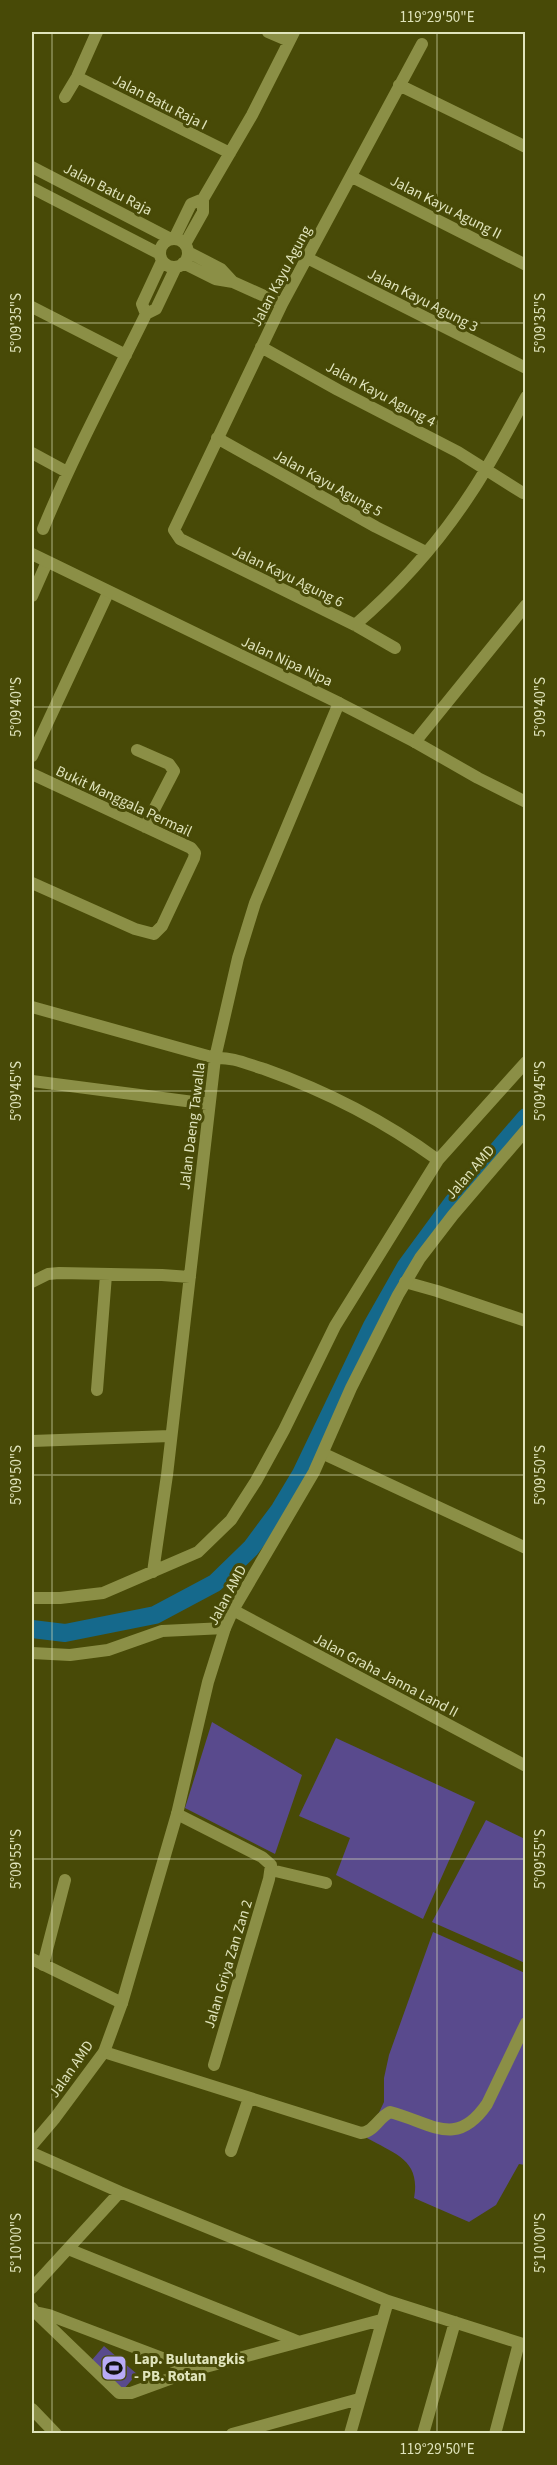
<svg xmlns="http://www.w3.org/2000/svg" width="557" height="2465" font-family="'Source Sans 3',sans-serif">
  <rect width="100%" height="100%" fill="#484a07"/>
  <!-- green -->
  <path fill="#594a8d" d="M212,1722L302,1775L275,1854L185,1808Z
    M336,1738L475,1802L423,1919L336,1875L350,1838L299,1816Z
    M486,1820L525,1839V1963L432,1922Z
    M433,1932L525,1973V2165L519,2164L496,2205L469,2222L414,2198C421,2160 395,2154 367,2138L384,2102V2078L389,2055Z
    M104,2346L137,2374L123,2390L91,2361Z"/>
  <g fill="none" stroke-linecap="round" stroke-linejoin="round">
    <!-- canal -->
    <path stroke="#15698c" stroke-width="18" d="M32,1629L65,1633L155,1615L215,1583L251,1548L280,1509L301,1474L372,1326L406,1266L453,1202L526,1117"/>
    <!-- minor -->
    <path stroke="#8b8f46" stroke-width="12" d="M268,32L289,41
      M77,77L230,153
      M399,85L526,147
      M65,97L77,77L97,32
      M32,167L171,239
      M352,177L526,265
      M32,188L160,254
      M174,239L191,204L203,199
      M160 253a14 14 0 1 1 28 0a14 14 0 1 1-28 0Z
      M185,244L203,212V199L252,115L294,32
      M188,252L221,269L233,282
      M307,258L526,368
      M183,263L215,279L233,282L282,304
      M32,307L126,355
      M146,314L142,304L162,261
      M261,347L338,390L458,452L523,493
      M217,438L376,527L426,552
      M32,453L67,472
      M43,529C73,456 111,385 146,314L156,309L176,267
      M32,596L47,562
      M355,625C399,587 439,542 471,493C491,463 508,430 526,397
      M395,648L355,625L180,539L174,530L282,304L422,44
      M415,742L526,605
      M137,750L169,764L174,771L145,827
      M32,756L108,593
      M32,774L191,848L195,853L194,858L162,926L154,934L135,929L32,883
      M32,1007L215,1058C233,1057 247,1064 264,1069C326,1091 386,1122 438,1160
      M32,1081L209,1104
      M32,1282L48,1274L59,1273L162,1275L190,1277
      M405,1282L437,1291L526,1321
      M97,1390L106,1275
      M32,1441L170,1436
      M324,1454L526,1548
      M153,1572L167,1475L215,1058L238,958L255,903L339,703
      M32,1598H60L103,1593L198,1552L231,1520L256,1481L284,1430L335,1326L438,1160L526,1062
      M233,1610L526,1766
      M32,1653L70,1655L108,1650L162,1631L225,1628
      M177,1814L262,1857L271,1865L269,1879L214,2065
      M271,1870L326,1883
      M32,1959L122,2003
      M43,1965L65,1880
      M104,2052L361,2133C374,2132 379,2117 390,2112C432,2123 456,2149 487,2104L526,2023
      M231,2151L249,2098
      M32,2153L120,2192L388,2301L526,2345
      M68,2249L297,2341
      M32,2288L120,2192
      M32,2308L35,2312L49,2315L194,2370L381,2320
      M35,2312L119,2393H131L194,2370
      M32,2409L56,2434
      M232,2434L359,2399
      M350,2434L388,2301
      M423,2434L455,2322
      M495,2434L519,2343"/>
    <!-- tertiary -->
    <path stroke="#8b8f46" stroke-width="12" d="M32,554L339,703L415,742L478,778L526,802
      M32,2145L55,2118L104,2052L122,2003L138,1948L177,1814L208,1682L225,1628L233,1610L314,1472L351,1388L398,1295L420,1258L453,1215L526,1130"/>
  </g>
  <!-- ticks -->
  <path fill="none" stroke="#e0e4bc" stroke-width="1.5" stroke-opacity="0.45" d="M52,32V2434M437,32V2434M32,323H526M32,707H526M32,1091H526M32,1475H526M32,1859H526M32,2243H526"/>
  <!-- icons -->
  <defs>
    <g id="stadium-square" transform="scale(1.35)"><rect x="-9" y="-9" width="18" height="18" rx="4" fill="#b8abf7" stroke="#484a07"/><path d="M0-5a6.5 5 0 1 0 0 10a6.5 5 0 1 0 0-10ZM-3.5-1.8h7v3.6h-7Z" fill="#111"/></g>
  </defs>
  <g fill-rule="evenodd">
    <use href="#stadium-square" x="114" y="2368"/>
  </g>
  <g text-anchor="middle" stroke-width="6" stroke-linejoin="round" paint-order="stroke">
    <!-- street labels -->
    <g font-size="15" fill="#e0e4bc" stroke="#484a07">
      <text transform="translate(160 102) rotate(27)" y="5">Jalan Batu Raja I</text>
      <text transform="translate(108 189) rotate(27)" y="5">Jalan Batu Raja</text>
      <text transform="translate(446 207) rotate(27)" y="5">Jalan Kayu Agung II</text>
      <text transform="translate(281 276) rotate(-62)" y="5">Jalan Kayu Agung</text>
      <text transform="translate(423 300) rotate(27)" y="5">Jalan Kayu Agung 3</text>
      <text transform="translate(381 394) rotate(28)" y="5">Jalan Kayu Agung 4</text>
      <text transform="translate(328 483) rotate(29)" y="5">Jalan Kayu Agung 5</text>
      <text transform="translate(288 576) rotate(26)" y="5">Jalan Kayu Agung 6</text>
      <text transform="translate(287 661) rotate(25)" y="5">Jalan Nipa Nipa</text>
      <text transform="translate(124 801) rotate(25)" y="5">Bukit Manggala Permail</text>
      <text transform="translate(192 1126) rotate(-83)" y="5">Jalan Daeng Tawalla</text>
      <text transform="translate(470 1172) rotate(-49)" y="5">Jalan AMD</text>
      <text transform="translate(227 1595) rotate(-62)" y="5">Jalan AMD</text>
      <text transform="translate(386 1675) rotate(28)" y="5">Jalan Graha Janna Land II</text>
      <text transform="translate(228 1964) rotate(-73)" y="5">Jalan Griya Zan Zan 2</text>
      <text transform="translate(71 2069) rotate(-55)" y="5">Jalan AMD</text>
    </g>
    <!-- poi labels -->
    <g font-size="15" font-weight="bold" fill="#e0e4bc" stroke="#484a07" text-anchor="start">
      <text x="134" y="2364">Lap. Bulutangkis<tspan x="134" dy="17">- PB. Rotan</tspan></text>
    </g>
  </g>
  <!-- border -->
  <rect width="557" height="2465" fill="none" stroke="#484a07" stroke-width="66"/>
  <rect x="33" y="33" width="491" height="2399" fill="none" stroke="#e0e4bc" stroke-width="2"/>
  <g font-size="15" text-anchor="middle" fill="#e0e4bc">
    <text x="437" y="22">119°29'50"E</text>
    <text transform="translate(16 323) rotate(-90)" y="5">5°09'35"S</text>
    <text transform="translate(540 323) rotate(-90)" y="5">5°09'35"S</text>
    <text transform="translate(16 707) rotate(-90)" y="5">5°09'40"S</text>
    <text transform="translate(540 707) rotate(-90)" y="5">5°09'40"S</text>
    <text transform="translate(16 1091) rotate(-90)" y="5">5°09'45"S</text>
    <text transform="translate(540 1091) rotate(-90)" y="5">5°09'45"S</text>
    <text transform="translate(16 1475) rotate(-90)" y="5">5°09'50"S</text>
    <text transform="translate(540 1475) rotate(-90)" y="5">5°09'50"S</text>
    <text transform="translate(16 1859) rotate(-90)" y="5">5°09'55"S</text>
    <text transform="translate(540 1859) rotate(-90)" y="5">5°09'55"S</text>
    <text transform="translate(16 2243) rotate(-90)" y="5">5°10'00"S</text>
    <text transform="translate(540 2243) rotate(-90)" y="5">5°10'00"S</text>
    <text x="437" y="2454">119°29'50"E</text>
  </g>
</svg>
